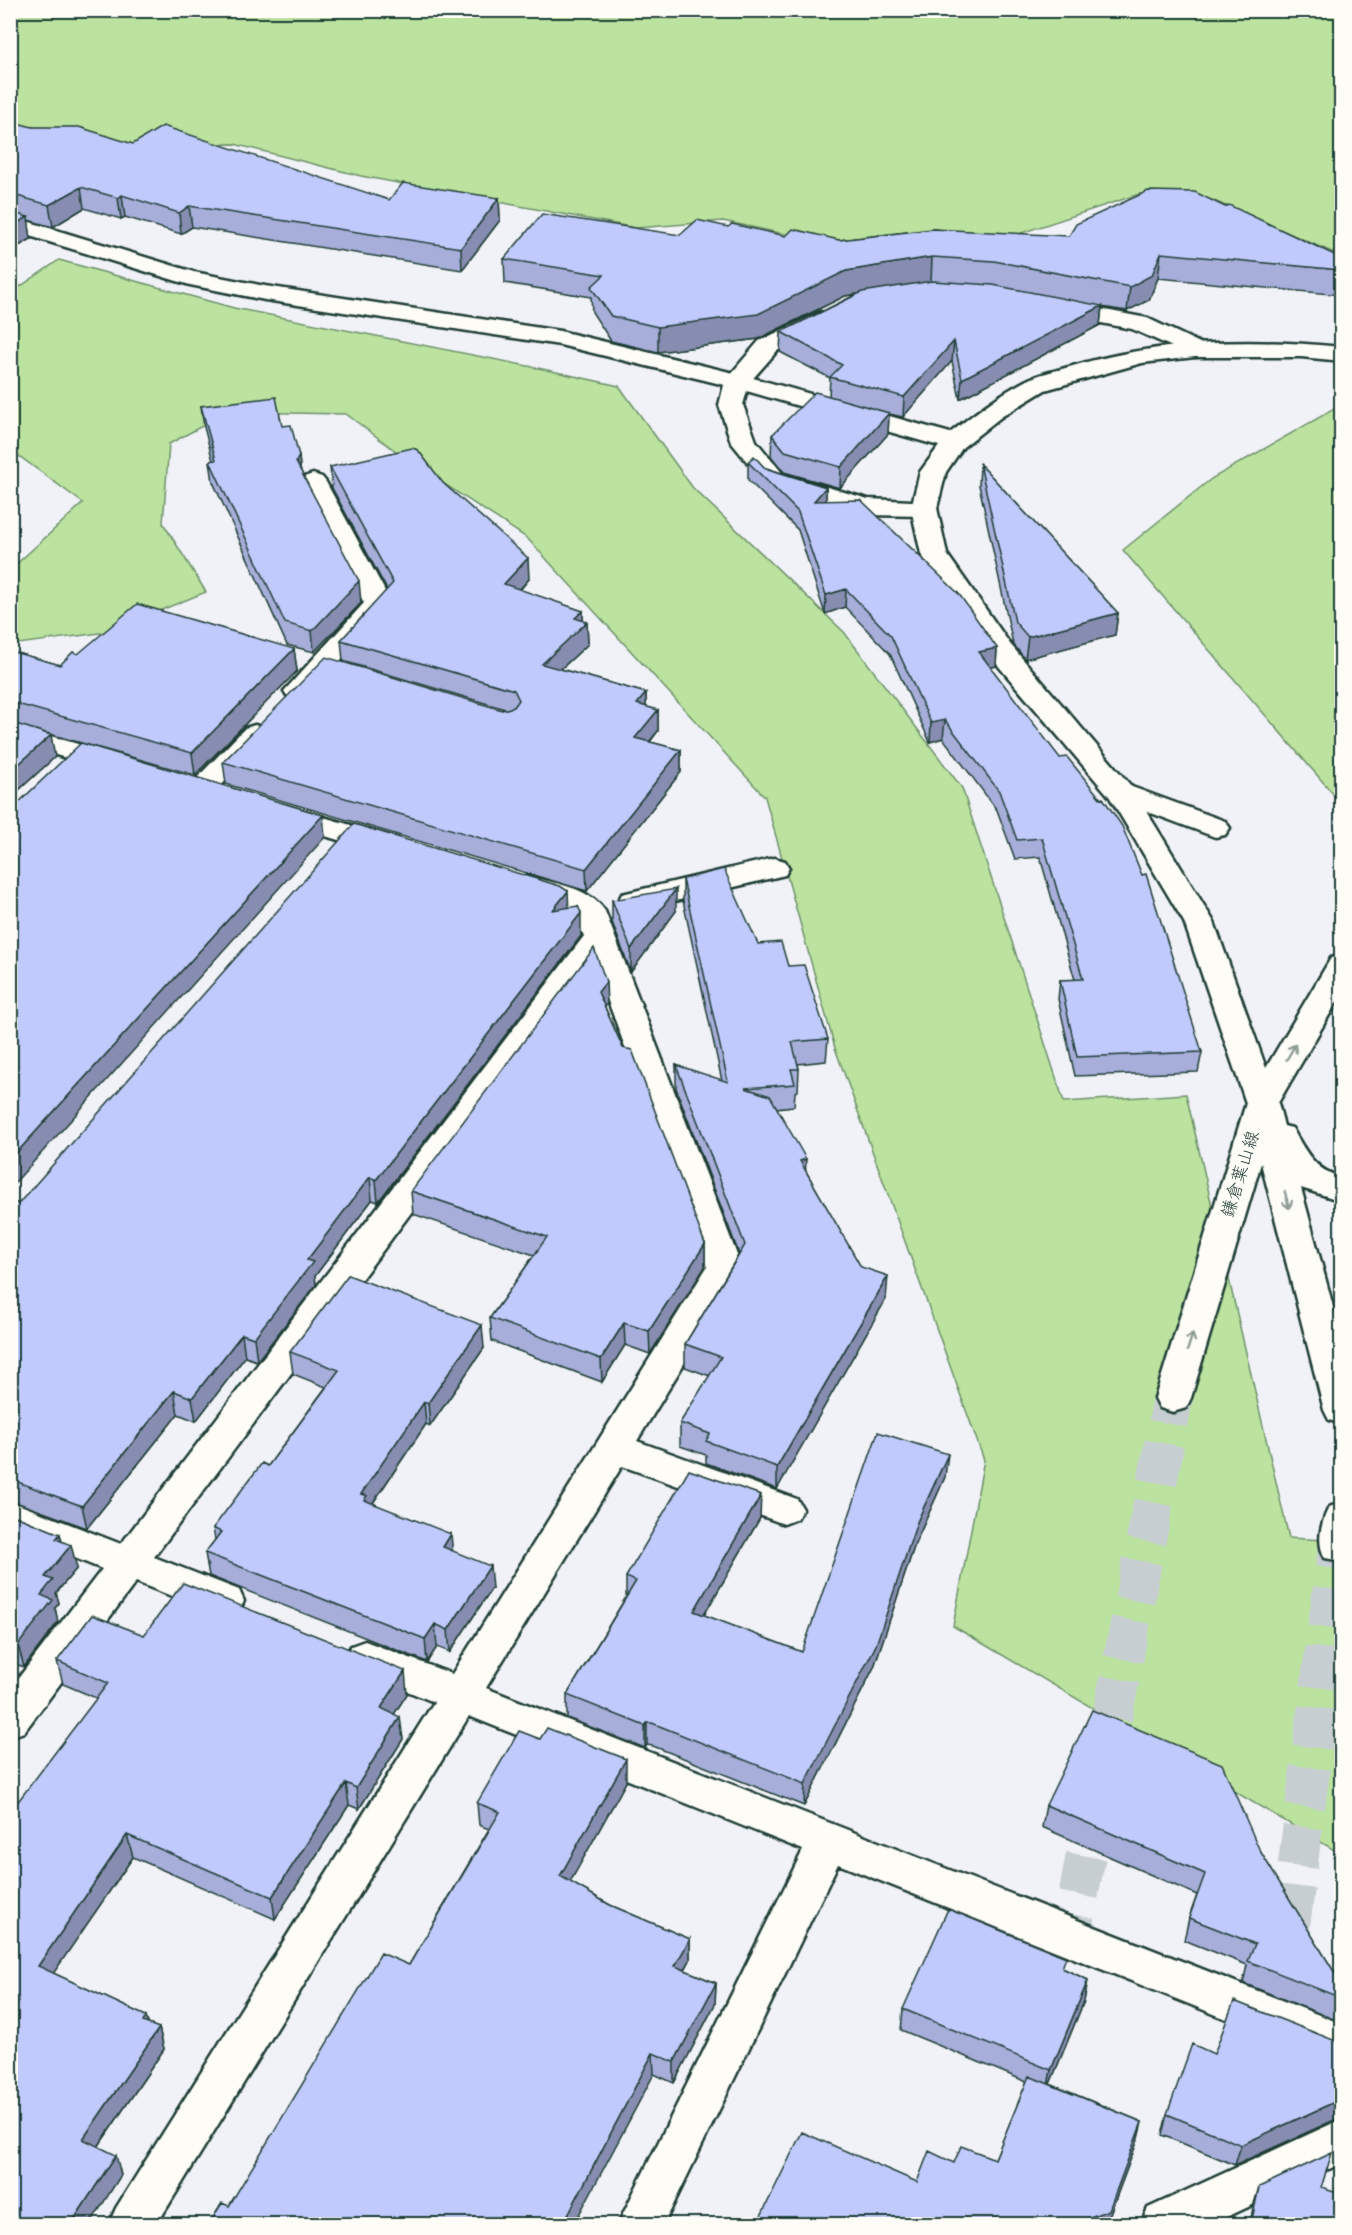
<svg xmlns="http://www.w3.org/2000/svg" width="1352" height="2235" font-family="'Architects Daughter','Klee One',sans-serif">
  <rect width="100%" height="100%" fill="#f1f2f8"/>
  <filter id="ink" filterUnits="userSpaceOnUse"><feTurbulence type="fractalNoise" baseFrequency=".0167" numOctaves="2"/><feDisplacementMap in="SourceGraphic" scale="12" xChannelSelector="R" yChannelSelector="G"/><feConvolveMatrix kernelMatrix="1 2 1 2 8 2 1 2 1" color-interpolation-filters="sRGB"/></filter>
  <g filter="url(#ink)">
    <!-- green -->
    <path fill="#bbe39f" stroke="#6d906a" stroke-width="1.5" d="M11,11H1341V256L1212,200L1139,194L927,264L723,221L636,228L361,176L234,144L53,145L11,127Z
      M59,260L234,308L538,368L619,386L693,488L844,632L962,788L1064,1102L1186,1094L1289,1538L1341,1541V1854L953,1626L984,1460L835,1048L765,797L527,538L409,461L346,414L228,412L169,444L163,523L206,592L107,632L11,645V569L83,503L11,450V293Z
      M1341,405V803L1123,550L1211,479Z"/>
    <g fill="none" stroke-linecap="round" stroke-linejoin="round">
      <!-- secondary-tunnel -->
      <path stroke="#c7ced1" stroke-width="40" stroke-dasharray="40 20" stroke-linecap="butt" d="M1056,2013L1173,1398
        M1275,2045L1338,1547"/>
      <!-- street casing -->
      <g stroke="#1f3d34" stroke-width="5">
        <path id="street" d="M1058,301L1147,318L1204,345L1207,350L1204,355L1195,357L1132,329L1050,313L1046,308L1050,303Z
          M820,312L828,314L832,319L828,324L777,351L749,383L743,405L756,441L783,474L868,499L933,502L937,508L933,514L924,516L866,515L765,484L731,442L719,405L725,381L759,341Z
          M313,474L322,477L326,482L392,604L308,697L298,699L288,697L284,691L364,603L300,482L304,477Z
          M10,724L125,758L129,764L125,770L115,773L10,741Z
          M255,725L265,728L269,734L265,740L212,795L202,798L192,795L187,789L192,783L245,728Z
          M1121,783L1225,821L1230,828L1225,835L1215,837L1111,798L1106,792L1111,786Z
          M282,805L399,839L403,846L399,853L388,855L272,820L267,814L272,808Z
          M774,858L785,861L789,868L785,875L633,911L622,908L618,901L622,894Z
          M527,876C553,883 590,887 605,911L742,1268L637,1441L797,1499L803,1509L797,1519L784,1524L622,1466L486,1688L1342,2024V2065L838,1864L664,2224H618L803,1850L469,1716L157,2224H109L116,2208L434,1702L351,1668L345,1657L351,1646L365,1641L452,1674L707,1267L595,966L154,1557L239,1590L244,1601L239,1612L225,1617L136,1582L24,1732L10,1737V1689L102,1569L10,1532V1501L121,1544L584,936C570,899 551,903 516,893L512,886L516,879Z
          M1342,2119V2163L1212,2224H1141L1148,2208Z"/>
      </g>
      <!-- secondary casing -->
      <g stroke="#1f3d34" stroke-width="5">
        <path id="secondary" d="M10,216L194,272L265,286L560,331L746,376L950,433C974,414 998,395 1025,381C1038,374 1055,371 1069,367C1158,340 1250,338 1342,347V361L1301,357H1195L1142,363L1045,390L1001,417L963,447L946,472L937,508L947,554L1010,644L1131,786L1214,922L1266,1068L1331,958L1342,955V993L1278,1103L1284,1126L1292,1128C1305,1150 1314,1171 1342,1177V1201L1301,1188L1342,1340V1424L1329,1420L1324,1410L1261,1163L1191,1398L1186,1408L1173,1412L1160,1408L1155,1398L1246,1103L1184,922L1109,796L990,656L921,554L911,508L920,472L939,446L729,386L560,345L265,300L190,285L10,230Z
          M1342,1503V1561L1325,1558C1316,1542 1321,1523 1329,1507Z"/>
      </g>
      <!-- street -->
      <use href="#street" fill="#fdfcf7" fill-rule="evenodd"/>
      <!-- secondary -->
      <use href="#secondary" fill="#fdfcf7" fill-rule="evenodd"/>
    </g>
    <!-- wall -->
    <path fill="#a6aed9" stroke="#1f3d34" stroke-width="1.5" d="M32,127L133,144L389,200L499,198L500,220L462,270L192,227L181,234L125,217L121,219L84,208L53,227L28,220L31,239L10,251V130Z
      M728,227L786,236L839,240L933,229L1341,270V295L1158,278L1149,300L1127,311L1102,307L1100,325L960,399L952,361L903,417L889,414L888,434L840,488L784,472L771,456L772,435L829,396L830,378L780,352L781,332L857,294L845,296L758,339L658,352L611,341L592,312L591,297L505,283L504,259L680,235Z
      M201,406L282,426L299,456L300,469L361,603L314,652L287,645L213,482L210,461H213L204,427Z
      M748,462L826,487V501L997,648L996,666L990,668L1202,1052L1198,1072L1075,1076L1058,999L1060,980H1075L1040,857L1015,859L997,810L943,738L930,742L890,654L845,607L825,614L798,530L748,480Z
      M980,464L1118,613L1115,635L1025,659L1013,644L979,485Z
      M330,467L443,483L529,579L520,590L583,611V621L587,622L588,644L561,669L646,693V707L658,710V731L650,742L681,750V772L587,891L226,784L223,762L505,709L343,661L341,640L387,590L332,488Z
      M294,649L297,671L195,775L28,728L55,757L10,798V651L60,665L78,654Z
      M683,879L758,944L788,966L828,1039L826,1061L798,1064L799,1069L798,1091L795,1092L794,1106L776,1108L806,1171L861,1267L886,1299L777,1489L706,1463V1455L680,1446V1423L710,1376L685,1367V1344L739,1254L676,1088V1065L722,1081L683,901Z
      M612,900L676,911L631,972L612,922Z
      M569,907L581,936L378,1202L372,1200L315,1276L316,1285L257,1361L245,1357L196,1421L178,1414L87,1528L10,1500V1204L19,1203Z
      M607,1004L605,1007L705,1244V1267L650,1354L625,1345L602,1382L492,1341L490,1318L534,1255L413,1214L411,1191Z
      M484,1348L430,1426L426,1424L373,1503L452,1551L492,1588L450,1652L437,1647L427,1662L209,1576L205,1553L215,1540L213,1528L268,1466L326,1387L293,1374L290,1352Z
      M945,1477L915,1544L874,1667L804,1806L653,1746L647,1745L645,1748L567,1718V1695L626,1597V1577L760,1518L704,1615L802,1652Z
      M10,1514L60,1534L62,1541L77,1568L56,1593L59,1603L55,1608L58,1622L24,1667L10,1662Z
      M144,1635L407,1694L394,1714L403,1739L359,1809L349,1805L275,1919L133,1857L53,1973L146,2016L148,2024L159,2028L164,2049L98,2147L121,2175L10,2224L96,1698L63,1684L57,1661Z
      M626,1782L570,1882L610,1905L690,1939V1960L685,1970L716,1983L715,2004L674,2083L654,2074L229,2206L409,1965L489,1829L479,1825L477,1803Z
      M1046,1805L1260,1851L1341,1983V2022L1243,1983L1247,1965L1184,1940L1189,1918L1197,1895L1042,1827Z
      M1064,1969L1088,1980L1084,2001L1050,2084L1142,2122L1137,2142L1106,2224H757L917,2182L954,2163L995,2159L1027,2082L901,2030L903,2009Z
      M1341,2043L1235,2165L1162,2135L1167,2114L1214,2054Z
      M1259,2187L1321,2188L1341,2224H1250L1253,2207Z"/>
    <!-- shaded-wall -->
    <path fill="#878db0" stroke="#1f3d34" stroke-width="1.5" d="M81,187L84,208L53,227L49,205Z
      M122,195L125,217L121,219L118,198Z
      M499,198L500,220L462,270L461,248Z
      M189,206L192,227L181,234L179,213Z
      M28,217L31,239L10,251V227Z
      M1161,253L1158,278L1149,300L1127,311L1130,287Z
      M932,257L931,282L845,296L758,339L658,352V327L846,271Z
      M1102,306L1100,325L960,399L962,379Z
      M954,341L952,361L903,417L904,397Z
      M889,413L888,434L840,488L841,467Z
      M299,456L301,477L296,462Z
      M826,487V505L814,501Z
      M528,558L529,579L505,605L504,584Z
      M359,581L361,603L314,652L312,631Z
      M846,589L845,607L825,614L826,595Z
      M583,611V626L587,622L588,644L543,685L542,664L575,618Z
      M1118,613L1115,635L1025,659L1028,637Z
      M997,648L996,666L977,671L979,652Z
      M294,649L297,671L195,775L192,753Z
      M646,693V714L637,704Z
      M658,710V731L635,759V738Z
      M945,720L943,738L930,742L931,723Z
      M51,735L55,757L10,798V772Z
      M681,750V772L587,891L586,869Z
      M323,815L325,837L10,1188V1160Z
      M676,889V911L631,972V949Z
      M568,891L569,913L553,910Z
      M581,913V936L378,1202L376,1180Z
      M606,982L607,1004L599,1015L598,992Z
      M806,1159L805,1182L800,1161Z
      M370,1177L372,1200L315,1276L316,1285L257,1361L254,1338L307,1260Z
      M705,1244V1267L650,1354L649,1331Z
      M888,1276L886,1299L777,1489V1467Z
      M624,1323L625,1345L602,1382L601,1359Z
      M482,1325L484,1348L430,1426L428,1403Z
      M242,1334L245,1357L196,1421L192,1398Z
      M174,1391L178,1414L87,1528L82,1506Z
      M424,1402L426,1424L368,1510L361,1494Z
      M948,1454L945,1477L915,1544L874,1667L804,1806L805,1784L917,1522Z
      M761,1495L760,1518L693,1634L694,1611Z
      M60,1534L64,1554L71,1545L77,1568L56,1593L59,1603L55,1608L58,1622L24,1667L18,1645L41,1595L56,1539Z
      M451,1534L453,1556L443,1547Z
      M490,1566L492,1588L450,1652L448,1630Z
      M435,1624L437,1647L427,1662L425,1639Z
      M405,1671L407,1694L384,1730L381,1708Z
      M400,1717L403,1739L359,1809L356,1788Z
      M647,1723V1745L645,1748V1726Z
      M626,1759V1782L561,1898L560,1876Z
      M346,1783L349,1805L275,1919L272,1897Z
      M127,1835L133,1857L44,1987L38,1966Z
      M690,1939V1960L675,1987V1966Z
      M1088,1980L1084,2001L1047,2091L1051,2070Z
      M716,1983L715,2004L674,2083V2062Z
      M146,2016L152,2037L143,2022Z
      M159,2028L164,2049L89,2160L83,2139Z
      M653,2053L654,2074L574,2224H563Z
      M1341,2099V2117L1235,2165L1241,2145Z
      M1142,2122L1137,2142L1106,2224H1071Z
      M116,2155L121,2175L90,2224H71Z"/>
    <!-- building -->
    <path fill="#c1cafc" stroke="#1f3d34" stroke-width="1.5" d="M21,124L32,127H79L133,144L163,126L389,200L403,183L499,198L461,248L189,206L179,213L122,195L118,198L81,187L49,205L10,194V130Z
      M1148,191L1195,192L1225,207L1229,205L1341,258V270L1161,253L1152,275L1130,287L994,261L932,257L846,271L758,314L658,327L611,316L591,287L604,275L504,259L542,214L680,235L697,220L728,227L732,224L786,236L793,229L839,240L933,229L1069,236L1076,224Z
      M10,212L28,217L10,227Z
      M932,281L993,285L1102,306L962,379L954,341L904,397L830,377L842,365L781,332L862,292Z
      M815,392L889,413L841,467L785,451L772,435Z
      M276,397L282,426L291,425L299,456L296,462L359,581L312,631L285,623L210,461L216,460L201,406Z
      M412,448L418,450L443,483L528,558L504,584L583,611L575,618L587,622L542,664L646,693L637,704L658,710L635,738L681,750L586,869L223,762L326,657L502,710L514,707L519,700L514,690L341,640L393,583L330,467Z
      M754,456L765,468L826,487L814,501L861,500L959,594L997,648L979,652L1060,758L1067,757L1101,799L1103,798L1122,826L1142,875L1146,874L1202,1052L1077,1057L1060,980L1083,979L1042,838L1017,840L999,791L945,720L931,723L891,636L846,589L826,595L798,512L748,462Z
      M980,464L1118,613L1028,637L1015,622Z
      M137,604L294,649L192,753L10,702V651L60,665L73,652L78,654Z
      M10,722L51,735L10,772Z
      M81,743L323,815L10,1160V806L17,804Z
      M354,824L560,886L568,891L553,910L578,906L581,913L376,1180L370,1177L307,1260L313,1262L254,1338L242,1334L192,1398L174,1391L82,1506L10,1479V1204L19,1203Z
      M724,869L758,944L781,942L788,966L804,965L828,1039L792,1042L799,1069H791L795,1084L745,1088L770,1096L806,1159L800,1161L861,1267L888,1276L777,1467L706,1441L710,1434L680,1423L721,1357L685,1344L745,1245L676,1065L728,1082L683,879Z
      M676,889L631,949L612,900Z
      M594,948L606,982L598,992L623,1048L632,1050L705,1244L649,1331L624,1323L601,1359L490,1318L547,1237L411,1191Z
      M348,1275L482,1325L428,1403L424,1402L361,1494L367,1496L364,1500L451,1534L443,1547L490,1566L448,1630L435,1624L425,1639L205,1553L221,1532L213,1528L262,1463L268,1466L339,1370L290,1352Z
      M878,1432L948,1454L917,1522L876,1645L805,1784L652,1723H647L645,1726L567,1695L636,1581L626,1577L689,1470L761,1495L694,1611L802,1652Z
      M10,1514L60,1534L56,1539L71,1545L45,1577L53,1580L41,1595L53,1600L18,1645L10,1642Z
      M183,1583L405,1671L381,1708L400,1717L356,1788L346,1783L272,1897L127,1835L38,1966L146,2016L143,2022L159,2028L83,2139L116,2155L71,2224H10V1812L108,1683L57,1661L92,1615L144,1635Z
      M1092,1710L1222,1764L1260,1851L1341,1983V1998L1248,1961L1255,1944L1189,1918L1205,1874L1046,1805Z
      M547,1728L626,1759L560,1876L610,1905L690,1939L675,1966L716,1983L674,2062L653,2053L563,2224H564H209L222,2203L229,2206L381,1953L409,1965L500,1812L477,1803L519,1731L540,1739Z
      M948,1909L1066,1957L1062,1968L1088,1980L1051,2070L903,2009Z
      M1234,2001L1341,2043V2099L1241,2145L1167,2114L1192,2044L1214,2054Z
      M1029,2076L1142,2122L1109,2210L1071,2224H757L802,2132L917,2182L929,2151L954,2163L961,2146L995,2159Z
      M1332,2153L1321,2188L1341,2194V2224H1251L1259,2187Z"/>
    <!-- one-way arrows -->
    <defs><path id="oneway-shaft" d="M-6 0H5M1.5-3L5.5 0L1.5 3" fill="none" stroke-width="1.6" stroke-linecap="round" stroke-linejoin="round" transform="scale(1.5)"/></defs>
    <g stroke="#8e9c96">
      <use href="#oneway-shaft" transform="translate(1291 1052) rotate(-60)"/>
      <use href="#oneway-shaft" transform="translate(1287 1200) rotate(75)"/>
      <use href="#oneway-shaft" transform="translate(1190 1342) rotate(-73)"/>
    </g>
  </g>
  <g text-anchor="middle" stroke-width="4.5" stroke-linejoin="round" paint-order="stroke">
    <!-- street labels -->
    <g font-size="18" fill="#1f3d34" stroke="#fdfcf7">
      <text transform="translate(1240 1174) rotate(-73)" y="6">鎌倉葉山線</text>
    </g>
  </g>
  <!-- margin -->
  <rect width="1352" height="2235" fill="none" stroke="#fdfcf7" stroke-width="36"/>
  <rect x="18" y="18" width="1316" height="2199" fill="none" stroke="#1f3d34" stroke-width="2" filter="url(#ink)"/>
</svg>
